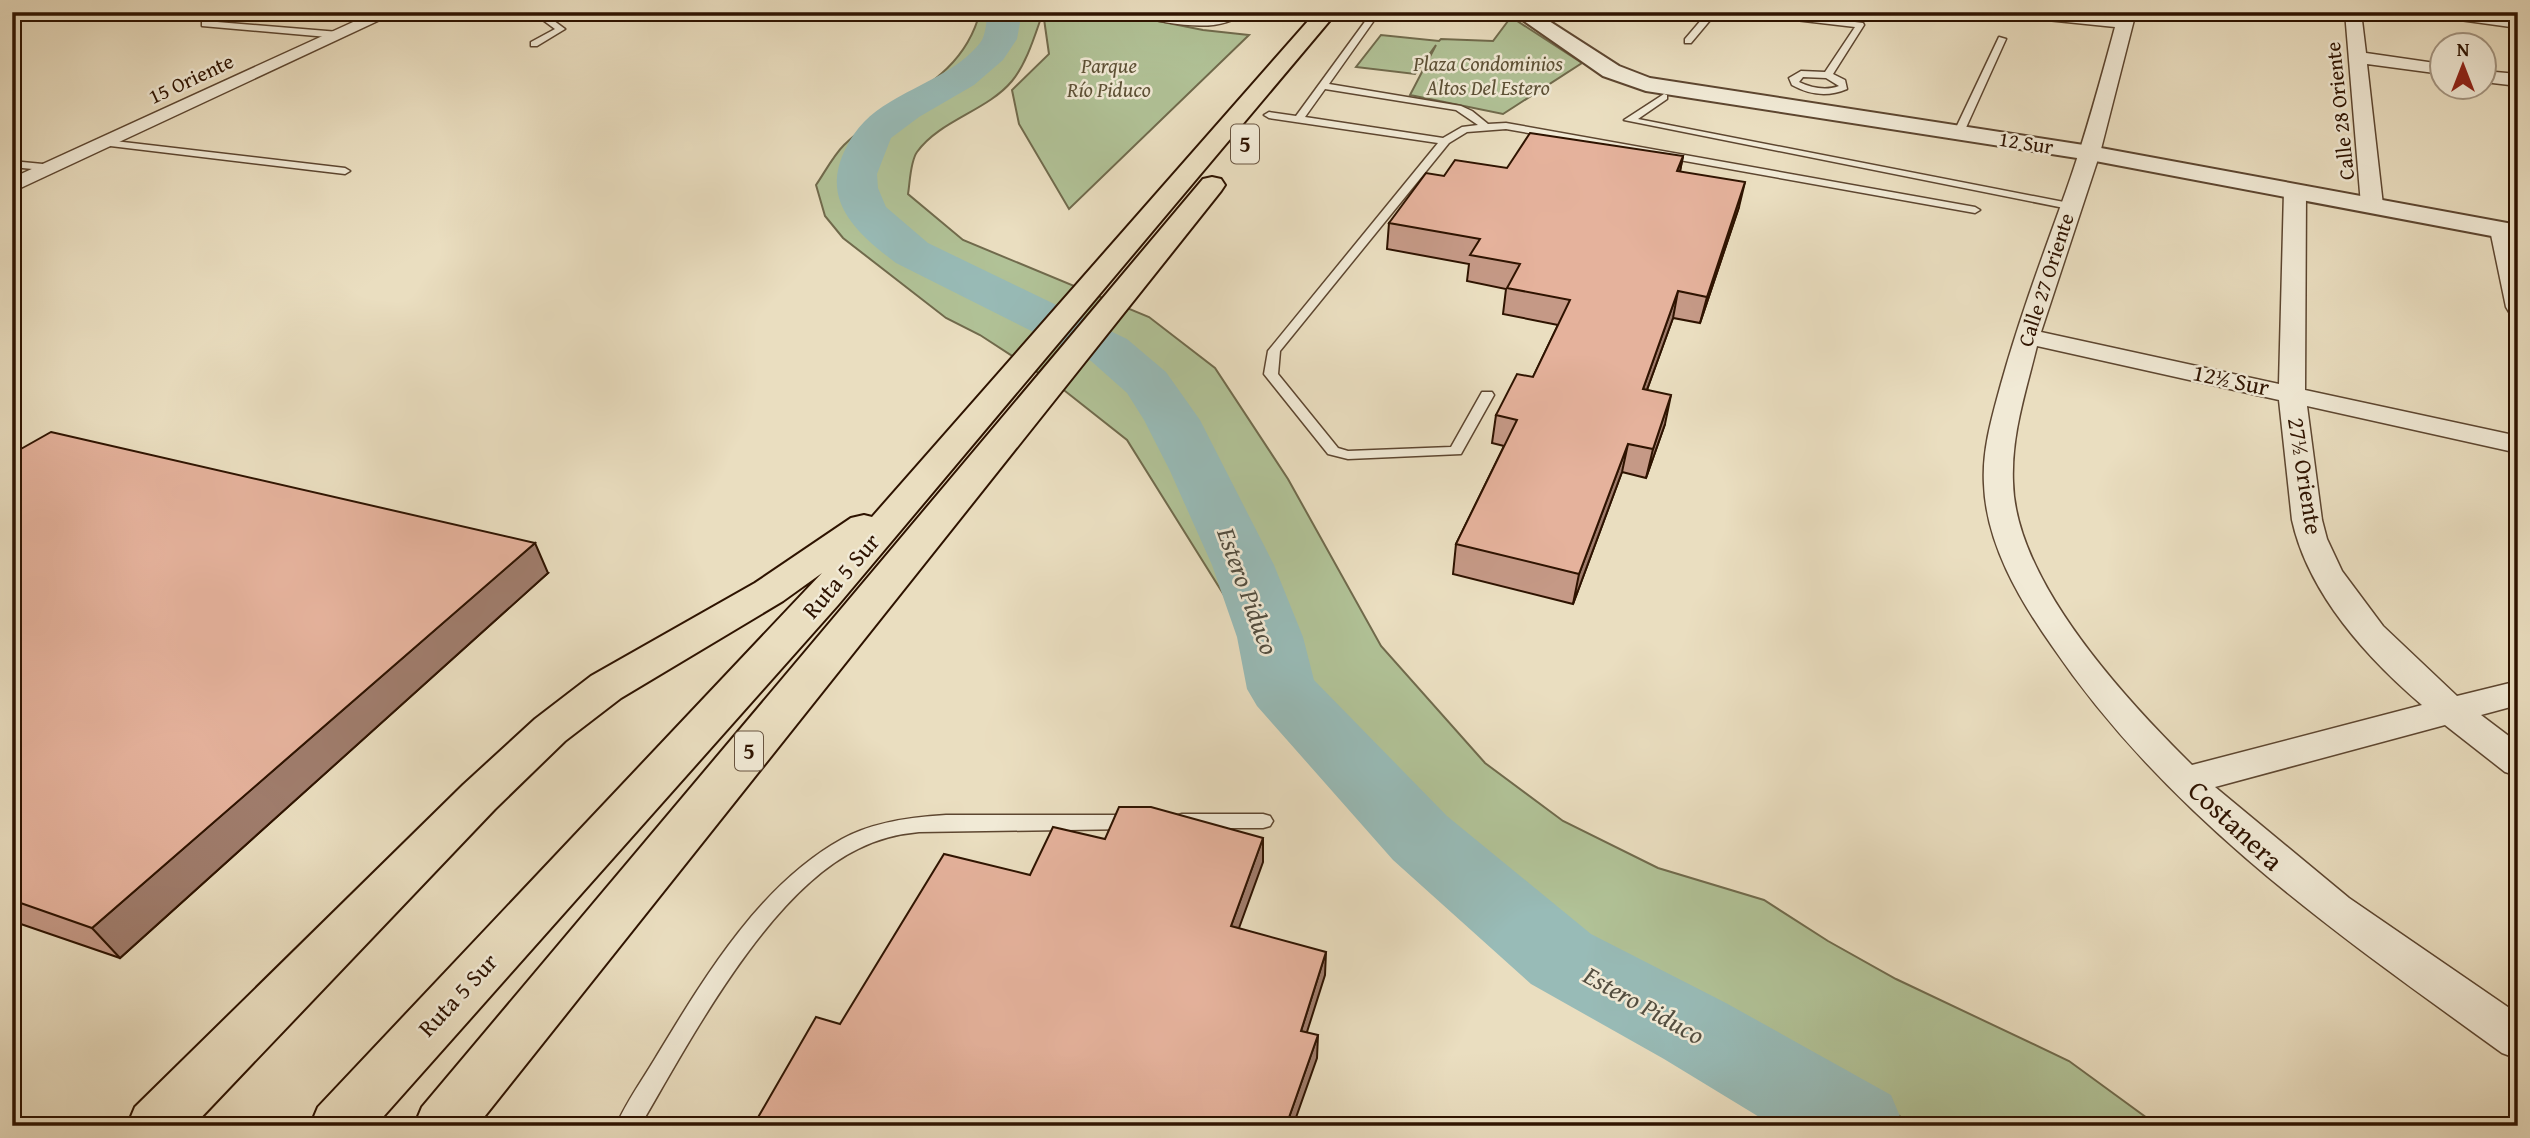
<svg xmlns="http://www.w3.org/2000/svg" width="2530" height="1138" font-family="'Gentium Book Plus',serif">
  <rect width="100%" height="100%" fill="#eadec0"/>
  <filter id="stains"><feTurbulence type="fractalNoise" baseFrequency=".00286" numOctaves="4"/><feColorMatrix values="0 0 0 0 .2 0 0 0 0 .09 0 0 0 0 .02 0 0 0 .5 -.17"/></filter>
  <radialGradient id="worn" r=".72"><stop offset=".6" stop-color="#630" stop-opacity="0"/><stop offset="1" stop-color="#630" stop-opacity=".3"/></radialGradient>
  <!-- green -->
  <path fill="#b1c297" stroke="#706a4c" stroke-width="2" d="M980,12H1039L1041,18C1034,38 1026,64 1012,81C987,111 940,120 917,152C910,162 910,183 908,194L963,240L1149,317L1215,368L1288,479L1381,646L1485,763L1563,821L1658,868L1764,900L1828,941L1896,979L2069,1061L2158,1126H1915L1795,1049L1721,1006L1536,925L1462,879L1324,755L1127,440L1060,387L980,335L946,318L843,238L825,216L816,185C825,172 833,156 844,145C892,98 961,85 980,12Z
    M1043,12H1113L1203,30L1249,35L1069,209L1019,124L1012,90L1049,54Z
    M1511,17L1582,63L1503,114L1410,95L1436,45L1415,74L1356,67L1381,35L1439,41L1441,39L1493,41Z"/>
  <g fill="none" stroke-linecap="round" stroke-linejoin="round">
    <!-- river -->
    <path fill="#98bbb7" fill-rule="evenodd" d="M988,12H1022L1017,39L1003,60L974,85L919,117L891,138L877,174L878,188L886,207L928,243L1127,339L1166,372L1200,420L1274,565L1303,637L1314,680L1447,816L1591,934L1726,1003L1891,1095L1904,1126H1774L1664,1059L1531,984L1393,860L1257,706L1247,689L1237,637L1212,565L1170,471L1144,420L1127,393L1091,361L896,263C856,233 819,200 846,148C856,127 870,114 890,102C919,84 958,71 980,43C986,35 986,22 988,12Z"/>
    <!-- service casing -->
    <g stroke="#5d4630" stroke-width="3">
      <path id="service" d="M532,12H542L565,29L537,46H531V42L555,29Z
        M1372,12H1380L1329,84L1461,106L1472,111L1488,124L1506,123L1975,207L1980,210L1975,213L1506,129L1467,132L1449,143L1280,351L1278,374L1338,448L1348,451L1451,447L1482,392H1492L1494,395L1461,454L1348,459L1328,454L1264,374L1268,351L1438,143L1269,118L1264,115L1269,112L1296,116ZM1325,89L1456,110L1478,125L1462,127L1443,138L1305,117Z
        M1708,12H1717L1691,43H1685V39Z
        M1725,12H1737V13L1733,16Z
        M1773,12L1863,23L1864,25L1833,74L1845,80L1847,89C1828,97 1810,95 1792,85L1789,78L1801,71L1825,72L1855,27L1770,17V13ZM1803,77L1826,78L1839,86C1825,91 1812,88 1799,82Z
        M205,21L339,32L343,35L339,38L202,26V22Z
        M1999,37L2006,39L1964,132L1955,134L1954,132Z
        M1664,94L1667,95V99L1638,119L2069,203L2074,206L2069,209L1624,120Z
        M106,140L345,168L350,171L345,174L102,145V141Z
        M12,161L53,165L58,168L53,171L12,167Z
        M1182,814H1263L1270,816L1273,821L1270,826L1263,828H1182L1175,826L1172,821L1175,816Z
        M946,815H1132L1139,817L1142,822L1139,827L1132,829L919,832C898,834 877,839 858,849C767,893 690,1041 640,1126H616C626,1102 643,1079 656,1057C704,978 759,885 842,839C873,822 911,817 946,815Z"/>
    </g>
    <!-- minor casing -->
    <g stroke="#5d4630" stroke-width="3">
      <path id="minor" d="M375,12H397L12,192V178Z
        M1130,12L1200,15L1243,12C1221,36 1166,22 1138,17Z
        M2009,12H2069L2118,17L2120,12H2136L2100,153L2041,332L2279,384L2284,191L2287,186H2303L2306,191L2305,390L2518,436V453L2307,406L2322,520L2327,539L2342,571L2383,626L2457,696L2518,681V705L2481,715L2518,743V776L2505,772L2445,725L2215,787L2349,898L2518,1014V1059L2502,1053C2336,933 2169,818 2052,646C2019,599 1986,543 1984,484C1982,450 1992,417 2001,384C2019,319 2043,255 2066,191C2085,138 2100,82 2115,27L2017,17ZM2037,346L2279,400L2292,520C2308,593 2367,658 2422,705L2192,765C2125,699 2015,581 2013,482C2011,435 2026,391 2037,346Z
        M2345,12H2361L2366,53L2442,64V74L2367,64L2383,205L2380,210H2364L2361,205Z
        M2430,12H2476L2518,18V28L2438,17Z
        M2484,71L2518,74V86L2484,82Z
        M2501,223L2509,225C2525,248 2518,288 2518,314L2509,312L2506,307L2490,230L2493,225Z"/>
    </g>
    <!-- tertiary casing -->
    <g stroke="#5d4630" stroke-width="4">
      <path id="tertiary" d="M1511,12H1535L1619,66L1650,78L2090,146L2518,225V241L2090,160L1646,91L1603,76Z"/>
    </g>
    <!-- motorway casing -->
    <g stroke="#2e1300" stroke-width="4">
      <path id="motorway" d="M1316,12H1337L838,605L375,1126H310L318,1107L822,573L783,601L621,698L565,741L495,809L193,1126H127L135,1107L463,785L535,719L591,676L755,583L851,518L864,515L872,517Z
        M1212,177L1221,179L1225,185L1221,191L477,1126H414L422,1107L1203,179Z"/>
    </g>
    <!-- service -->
    <use href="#service" fill="#f1ead6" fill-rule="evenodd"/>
    <!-- minor -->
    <use href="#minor" fill="#f1ead6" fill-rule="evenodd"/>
    <!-- tertiary -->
    <use href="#tertiary" fill="#f1ead6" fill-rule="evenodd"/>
    <!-- motorway -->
    <use href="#motorway" fill="#eadec0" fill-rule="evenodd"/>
  </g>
  <!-- wall -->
  <path fill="#c59986" stroke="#2e1300" stroke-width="2" d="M1683,156L1680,171L1739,207L1700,323L1673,318L1647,390L1665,424L1646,478L1622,472L1573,604L1453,574L1456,544L1504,446L1492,443L1496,415L1533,377L1558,325L1503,314L1506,289L1467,281L1469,264L1387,249L1389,223L1444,176L1507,168Z
    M12,454L548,573L120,958L12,921Z"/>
  <!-- shaded-wall -->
  <path fill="#a07d6d" stroke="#2e1300" stroke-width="2" d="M1683,156L1678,181L1677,171Z
    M1745,182L1739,207L1700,323L1707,297Z
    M1678,291L1673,318L1637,417L1643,389Z
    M1671,395L1665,424L1646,478L1653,449Z
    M1628,444L1622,472L1573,604L1579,574Z
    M535,543L548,573L120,958L92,928Z
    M1263,838V862L1231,950V926Z
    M1326,952L1325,975L1300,1054L1301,1031Z
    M1318,1035L1317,1058L1293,1126H1286Z"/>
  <!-- building -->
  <path fill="#e5b29c" stroke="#2e1300" stroke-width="2" d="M1530,133L1683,156L1677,171L1745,182L1707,297L1678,291L1643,389L1671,395L1653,449L1628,444L1579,574L1456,544L1517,420L1496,415L1517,374L1533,377L1570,300L1507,288L1520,264L1470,255L1480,239L1389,223L1426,173L1444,176L1455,160L1507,168Z
    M51,432L535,543L92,928L12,900V454Z
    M1119,807H1151L1263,838L1231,926L1326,952L1301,1031L1318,1035L1286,1126H753L816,1017L840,1024L944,854L1030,875L1053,827L1105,839Z"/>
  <g text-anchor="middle" stroke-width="5" stroke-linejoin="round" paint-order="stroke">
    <!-- far-park labels -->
    <g font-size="21" font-style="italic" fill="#5c5035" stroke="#f1ead6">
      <text x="1488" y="71">Plaza Condominios<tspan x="1488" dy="24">Altos Del Estero</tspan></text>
      <text x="1109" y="73">Parque<tspan x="1109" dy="24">Río Piduco</tspan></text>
    </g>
    <!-- far-street labels -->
    <g font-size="21" fill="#2e1300" stroke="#f1ead6">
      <text transform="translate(191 79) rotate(-25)" y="7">15 Oriente</text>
      <text transform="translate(2340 111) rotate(-96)" y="7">Calle 28 Oriente</text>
      <text transform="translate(2026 143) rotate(9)" y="7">12 Sur</text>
      <text transform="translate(2046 280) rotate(-72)" y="7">Calle 27 Oriente</text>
    </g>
    <!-- shield labels -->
    <g fill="#f1ead6" stroke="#685440" stroke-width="2">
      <rect x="1231" y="124.5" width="28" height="39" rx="5"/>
      <rect x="735" y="731.5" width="28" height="39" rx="5"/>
    </g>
    <g font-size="23" font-weight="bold" fill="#2e1300">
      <text x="1245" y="152">5</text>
      <text x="749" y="759">5</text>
    </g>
    <!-- street labels -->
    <g font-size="24" fill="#2e1300" stroke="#f1ead6">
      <text transform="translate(2231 380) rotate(12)" y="8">12½ Sur</text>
      <text transform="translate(2305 476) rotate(81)" y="8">27½ Oriente</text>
      <text transform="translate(841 576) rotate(-49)" y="8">Ruta 5 Sur</text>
      <text transform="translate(458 995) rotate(-47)" y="8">Ruta 5 Sur</text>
    </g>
    <!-- water labels -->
    <g font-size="26" font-style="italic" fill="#534e40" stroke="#f1ead6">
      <text transform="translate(1248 591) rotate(70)" y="9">Estero Piduco</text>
      <text transform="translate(1644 1005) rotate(29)" y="9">Estero Piduco</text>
    </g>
    <!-- near-street labels -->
    <g font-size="28" fill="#2e1300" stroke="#f1ead6">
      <text transform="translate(2236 825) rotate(43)" y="10">Costanera</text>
    </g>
  </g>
  <!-- margin -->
  <rect width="2530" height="1138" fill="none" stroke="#eadec0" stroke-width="42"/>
  <rect x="14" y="14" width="2502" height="1110" fill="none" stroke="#2e1300" stroke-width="3.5"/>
  <rect x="21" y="21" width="2488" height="1096" fill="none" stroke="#2e1300" stroke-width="2"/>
  <!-- north arrow -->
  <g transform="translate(2463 66)"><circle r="33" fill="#f1ead6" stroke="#a39480" stroke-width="2"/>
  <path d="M0-5L12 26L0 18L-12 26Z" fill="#8f2418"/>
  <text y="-10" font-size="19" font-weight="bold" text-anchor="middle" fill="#2e1300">N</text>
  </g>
  <rect width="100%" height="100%" filter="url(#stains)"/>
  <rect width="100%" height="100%" fill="url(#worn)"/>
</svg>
